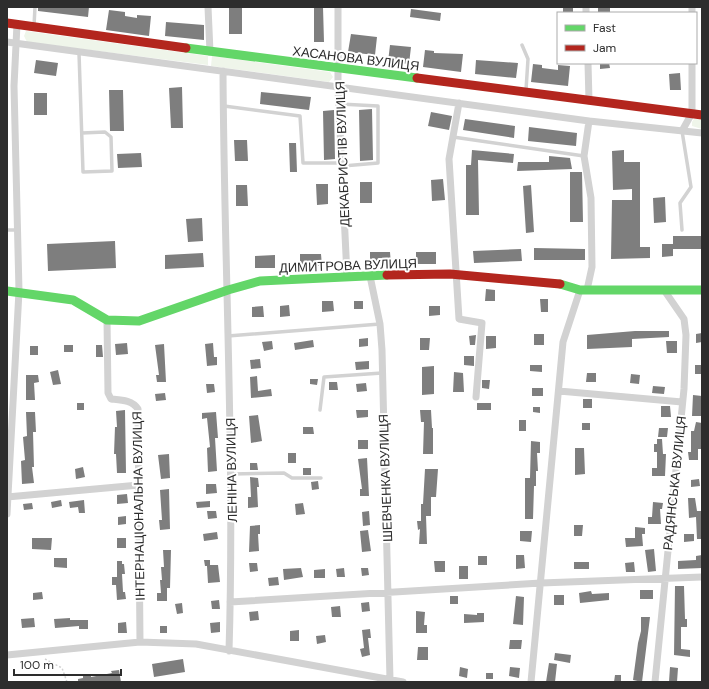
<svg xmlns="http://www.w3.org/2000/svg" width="709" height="689" font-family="'DM Sans',sans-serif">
  <rect width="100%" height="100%" fill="#fff"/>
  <!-- green -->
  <path fill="#eff5ea" d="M26,31L208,56V65L27,42L24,36Z
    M212,56L330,72L333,77L329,82L211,66Z
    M694,119H702V129L692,126V122Z"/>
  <!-- building -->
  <path fill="#7e7e7e" d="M38,7H89L88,17L38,11Z
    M242,7V34H229V8Z
    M314,7H323L324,42H314Z
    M563,7H573V13H563Z
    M598,7H610V13H598Z
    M411,9L441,13L440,21L410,17Z
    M109,10L125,12V16L137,18V15L151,16L149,36L106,30Z
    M166,22L204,25V40L165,36Z
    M351,34L377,37L375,55L348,52Z
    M390,45L411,47L409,64L388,62Z
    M425,50L434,51V53L463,54L461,72L423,67Z
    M36,60L58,63L56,76L34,73Z
    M476,60L518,63L516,78L475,74Z
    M600,63H609L610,68L600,69Z
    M533,64L542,65V68L558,70V65L570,66L568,86L531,82Z
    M680,73L681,90H670L669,74Z
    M182,87L183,128H171L169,88Z
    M109,90H123L124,131H110Z
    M261,92L311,97L309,110L260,104Z
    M34,93H47V115H34Z
    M372,109L373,160L360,161L359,110Z
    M334,110L335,159L324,160L323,111Z
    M431,112L452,116L449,130L428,126Z
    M465,119L515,126L514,138L463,130Z
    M529,127L577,133L576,146L528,141Z
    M234,140H247L248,161H235Z
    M289,143H296L297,172H290Z
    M472,150L514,154L513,163L478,160L479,215H466V165H471Z
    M624,150V162H640V247H650V258L611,259L612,200H632V189L613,190L612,151Z
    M141,153L142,167L118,168L117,154Z
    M549,156L570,158L572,169L517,171L518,162H549Z
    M570,172H582L583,222H570Z
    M443,179L445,200L432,201L431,180Z
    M360,182H372V203H360Z
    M316,184H328V204L317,205Z
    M236,185H247L248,206H236Z
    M531,185L534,232L526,233L523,186Z
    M665,197L666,222L654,223L653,198Z
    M202,218L203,241L188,242L186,219Z
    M673,236H702V249H673V256L662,257V244H673Z
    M115,241L116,268L48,271L47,244Z
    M534,248L585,249V260H534Z
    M521,249L522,261L474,263L473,251Z
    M370,252H390L391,265L370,266Z
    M416,252H436V264H416Z
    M203,253L204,267L165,269V255Z
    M300,254H321L322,266H300Z
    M275,255V268H255V256Z
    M486,289L495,290V301H485Z
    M540,299H548V312H541Z
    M322,301H333L334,311L322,312Z
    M354,301H363V309H354Z
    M289,305L290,316L280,317V306Z
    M263,306L264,317H252V307Z
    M429,306H440V315L429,316Z
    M635,331H669V337L632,339V347L587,349V335Z
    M702,333V342L696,343V334Z
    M534,334H544V345H534Z
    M476,335L475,345H470L469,336Z
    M486,336H496V348L486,349Z
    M368,338V346L359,347V339Z
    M420,338H430L429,350H420Z
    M313,340L314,347L295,350L294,343Z
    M272,341L273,349L264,351L262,342Z
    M666,341H677V353H667Z
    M127,343L128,354L116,355L115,344Z
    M213,343L214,357H217V365L207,366L205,344Z
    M164,344L166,382H157L156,375H159L155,345Z
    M64,345H73V352H64Z
    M96,345H102L103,357H96Z
    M30,346H38V355H30Z
    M464,356H474V366L464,365Z
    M260,359L261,368L251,369L250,360Z
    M369,361V369L356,370L355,362Z
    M530,365H542V372L530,371Z
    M695,365H702V374H695Z
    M434,366V394L422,395V367Z
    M58,370L61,384L53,385L50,372Z
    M454,372L463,373L464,392H453Z
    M587,373H596V382H586Z
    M631,374L640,375L639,384L630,383Z
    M26,375H38L39,382L34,383L35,400H26Z
    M257,376L258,391L271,389L272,396L251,398L250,377Z
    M310,379H318L317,385L310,384Z
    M482,380H490L489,389L482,388Z
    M329,382H337L338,390H329Z
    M366,383L367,391L357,392L356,384Z
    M206,384H214L215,392L207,393Z
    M653,386L665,387L664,394L652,393Z
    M532,388H543V396H532Z
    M165,393L166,400L156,401L155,394Z
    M693,395L702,396L701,416H692Z
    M583,399H592V408H583Z
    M77,403H84V410H77Z
    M477,403H491V410H477Z
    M661,406H670L671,417H661Z
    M533,407H540V413L533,412Z
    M125,410L126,473H117L116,454H114L115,427H117L116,411Z
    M356,410H368V417L357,418Z
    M420,410H431L432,428H433V454H423L424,422H421Z
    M26,412H35L36,432H33L34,467H32L34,483L22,484L21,461L25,460L23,437L27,436Z
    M216,412L218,438H215L217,471L208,472L207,448L210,447L207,418L202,419V413Z
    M258,415L262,441L251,443L249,416Z
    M519,420H526V431H519Z
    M696,422L702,423V449H698V460H689L688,452H691V431H694Z
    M582,423H590V430H582Z
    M303,427H313L314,434H303Z
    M659,428H668L667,437H658Z
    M657,439H662L663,454H666L665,476H652V468H657V452H654V444H657Z
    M358,440H368V449H358Z
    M531,441L540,442V453H537L538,471H536V486H534L533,519H525V478H530Z
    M575,448H584L585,474L575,475Z
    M288,453H296V463H288Z
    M169,454L170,478L161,479L158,455Z
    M367,458L369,496H360V489H362L358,459Z
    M250,463H257L258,470H250Z
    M83,467L85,477L76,479L75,469Z
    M303,468H311V475H303Z
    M425,469H438L436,497H431V516H426L427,544H419L420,529L418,530L417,521H421V504H423Z
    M250,477L258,478L259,487H257L258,507L248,508V497H251Z
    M699,479L700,486L691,487V480Z
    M318,481L319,489L312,490L311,482Z
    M206,484H216L217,493L206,494Z
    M169,489L170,529L160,530L159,520H162L160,490Z
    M127,494L128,503L117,504V495Z
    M688,498H695L697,511H701L702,539H697L696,517L689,518Z
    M61,500L62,506L52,508L51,502Z
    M84,500L85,513H79L78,507L70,508L69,502Z
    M210,501V507L197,508L196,502Z
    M653,502L663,503L662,509H660L661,524H648V517H652Z
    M32,503L33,509L24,510L23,504Z
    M303,503L305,514L296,515L295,504Z
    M207,511H216L217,518L208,519Z
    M369,511L370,525L363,526L362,512Z
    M126,516V524L118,525V517Z
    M260,525V534H258L259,551L249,552L250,526Z
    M574,525H583L582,536H574Z
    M635,527L645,528V534H642L643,546L626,547L625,538H635Z
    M368,530L371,551L362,552L360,531Z
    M520,531H532L531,542L520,541Z
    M217,532L218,539L204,541L203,534Z
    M684,534H694V541L684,542Z
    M32,538H52L51,550L32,549Z
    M117,538H126V548H117Z
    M654,549L656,571L648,572L645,550Z
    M163,550H171L170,588H167V601H157V593H161L160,580H162L161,567H164Z
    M516,555H524L525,568L516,569Z
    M702,555V568L678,569V561L696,560V556Z
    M478,556H487V565H478Z
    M54,558H67V568L54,567Z
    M204,560H210V565H218L220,582L208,583L207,566H205Z
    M117,561H122V564H124L125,574H122L123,592H125L126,599L117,600L116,585H112V577H117Z
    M434,561H445V572H435Z
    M574,562H589V569H574Z
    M634,562L635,572H626L625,563Z
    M249,563H257L258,571L250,572Z
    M459,566H468V579H459Z
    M301,568L303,577L284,580L283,569Z
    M344,568L345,577H337L336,569Z
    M361,568H368L369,575L362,576Z
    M325,569V578H314V570Z
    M278,577L279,585L269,586L268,578Z
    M675,586H684L685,619H687V627H681V649L690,650V657L674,655Z
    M640,590H653V599H640Z
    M591,591L592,594L609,593V600L580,603L579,593Z
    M42,592L43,599L33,600V593Z
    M554,595H564V605H554Z
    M450,596H458V604H450Z
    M516,596L524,597L523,625L513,624Z
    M219,600L220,609H212L211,601Z
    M369,602L370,611L362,612L361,603Z
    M182,603L183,613L177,614L175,604Z
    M340,606L341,617H332L331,607Z
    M258,611L259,620L250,621L249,612Z
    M416,611L425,612L424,625H427V633H416Z
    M477,613H484V622L464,623V614L477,615Z
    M641,617H650L642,682L633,680L638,643L641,631Z
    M34,618L35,627L22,628L21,619Z
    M70,618V620H88V629H79V626L55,628L54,619Z
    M126,622L127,633H118V623Z
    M220,622V632L211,633L210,623Z
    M160,626H167V633H160Z
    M370,629L371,638H368L370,655L362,657L360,649L364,648L362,630Z
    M299,630V641H290V631Z
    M325,635L326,642L317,644L316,636Z
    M510,640H522L521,649H509Z
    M418,647H428V660H417Z
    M555,653L571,655L570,663L554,660Z
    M183,659L185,672L154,677L152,664Z
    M549,663L557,664L555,682H546Z
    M460,667L468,669L467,678L459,676Z
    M510,667L520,668L519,678L509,676Z
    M670,667L678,668L677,682H669Z
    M119,670L121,682H78V679L83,678V676L91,675V677L112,673L111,671Z
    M486,673H493V679H486Z
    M615,675H621V682H614Z"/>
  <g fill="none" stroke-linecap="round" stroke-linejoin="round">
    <!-- path -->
    <path stroke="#d2d2d2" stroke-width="1.5" stroke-dasharray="2 2" stroke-linecap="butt" d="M45,659L62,668L67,682"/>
    <!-- lane -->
    <path stroke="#d2d2d2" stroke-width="3.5" d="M34,26L35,7
      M522,45L528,59L526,90
      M79,53L83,172L112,171L111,137L105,132L82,133
      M340,104L378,106V163L343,166
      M224,106L300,116L303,163H342
      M453,137L584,156
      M7,230H18
      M682,230L680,203L691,187L682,131
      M228,336L380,324
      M320,410L324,377L382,373
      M232,474L284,473L292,478H321"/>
    <!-- street -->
    <path stroke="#d2d2d2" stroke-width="7" d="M208,7L210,52
      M338,7V88L347,276
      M586,7V13
      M692,13V7
      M7,42L589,121L702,133
      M588,63L589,101
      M223,71C224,265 235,457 229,651
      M459,103L449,159L459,319L482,323L476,397
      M682,131L692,113V63
      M370,276L380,324L382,350L390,680
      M587,290L592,267L591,198L584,156L589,121
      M107,320L108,393L111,399C121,400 132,400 138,409L140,642
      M559,391L682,402
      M7,497L139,485
      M7,514L19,291L14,86L17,24
      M230,602L541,583L702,577
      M7,655L140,642L196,644L403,682
      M531,682L563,342L580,290
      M655,682L684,389L686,335L684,319L664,290"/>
    <!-- fast -->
    <path stroke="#63d668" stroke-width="9" d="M186,48L417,78
      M560,284L580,290H702
      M7,291L73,300L107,320L139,321L228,290L260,281L387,275"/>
    <!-- jam -->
    <path stroke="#b3261e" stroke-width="9" d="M7,23L186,48
      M417,78L702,115
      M387,275L450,274L560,284"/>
  </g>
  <g text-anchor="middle" stroke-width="4" stroke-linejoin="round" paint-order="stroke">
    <!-- street labels -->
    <g font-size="13" fill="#2d2d2d" stroke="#fff">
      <text transform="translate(356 58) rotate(7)" y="5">ХАСАНОВА ВУЛИЦЯ</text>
      <text transform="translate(342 154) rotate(-92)" y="5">ДЕКАБРИСТІВ ВУЛИЦЯ</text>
      <text transform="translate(348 265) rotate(-2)" y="5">ДИМИТРОВА ВУЛИЦЯ</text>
      <text transform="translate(231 470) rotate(-91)" y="5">ЛЕНІНА ВУЛИЦЯ</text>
      <text transform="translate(385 478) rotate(-92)" y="5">ШЕВЧЕНКА ВУЛИЦЯ</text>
      <text transform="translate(674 483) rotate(-84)" y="5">РАДЯНСЬКА ВУЛИЦЯ</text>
      <text transform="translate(138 506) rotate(-91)" y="5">ІНТЕРНАЦІОНАЛЬНА ВУЛИЦЯ</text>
    </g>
  </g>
  <!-- border -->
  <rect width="709" height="689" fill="none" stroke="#2d2d2d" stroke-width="16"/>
  <!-- legend -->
  <rect x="557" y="12" width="140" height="52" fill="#ffffff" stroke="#ababab"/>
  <rect x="565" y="25" width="20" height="6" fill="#63d668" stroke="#ababab"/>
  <text x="593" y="32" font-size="12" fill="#2d2d2d">Fast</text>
  <rect x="565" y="45" width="20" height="6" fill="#b3261e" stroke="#ababab"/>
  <text x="593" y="52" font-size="12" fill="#2d2d2d">Jam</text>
  <!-- scale -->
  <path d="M14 669v6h107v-6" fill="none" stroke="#2d2d2d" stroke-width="2"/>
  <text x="20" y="669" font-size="12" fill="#2d2d2d" stroke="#ffffff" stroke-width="3" paint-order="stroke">100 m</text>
</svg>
